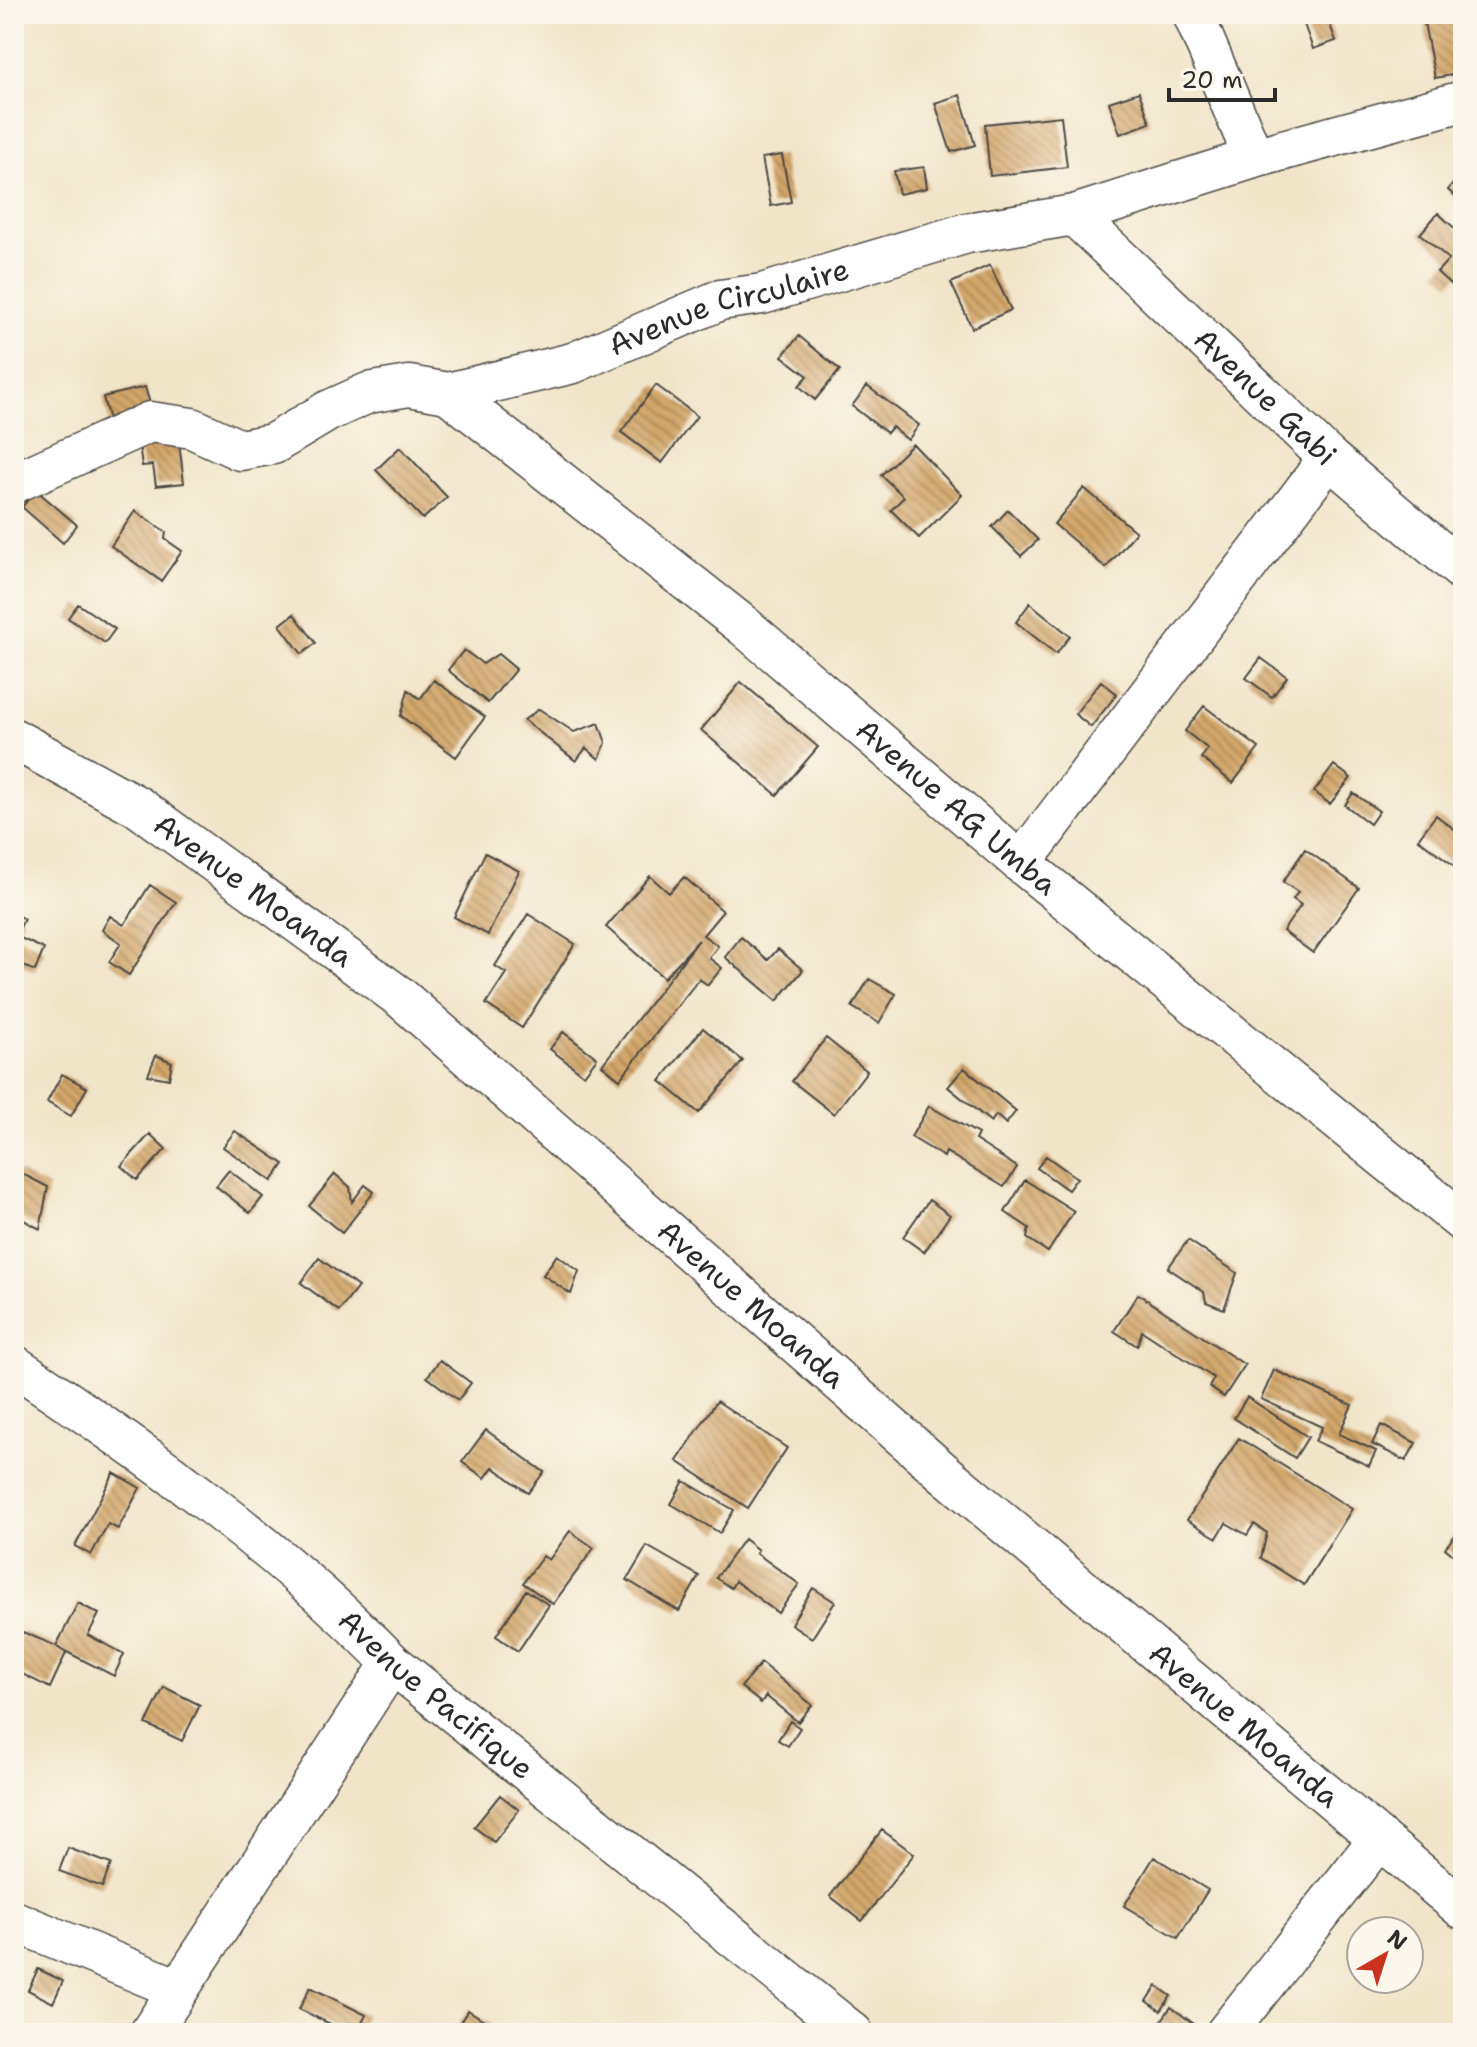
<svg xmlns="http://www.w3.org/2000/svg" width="1477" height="2047" font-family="'Shantell Sans',sans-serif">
  <defs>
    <pattern id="building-back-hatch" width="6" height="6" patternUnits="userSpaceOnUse" patternTransform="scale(2)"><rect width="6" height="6" fill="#d3a66a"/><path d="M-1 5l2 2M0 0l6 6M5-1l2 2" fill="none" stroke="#ab8757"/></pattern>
  </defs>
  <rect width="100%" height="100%" fill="#fbf7ec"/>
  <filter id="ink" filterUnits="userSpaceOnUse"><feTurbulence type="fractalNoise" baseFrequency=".0125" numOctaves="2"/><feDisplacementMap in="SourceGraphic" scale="16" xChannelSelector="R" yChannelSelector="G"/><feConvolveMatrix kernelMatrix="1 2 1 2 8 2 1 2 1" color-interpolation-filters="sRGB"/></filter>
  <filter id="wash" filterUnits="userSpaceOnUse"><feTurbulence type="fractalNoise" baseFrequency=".006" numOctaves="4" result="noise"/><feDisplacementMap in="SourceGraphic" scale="32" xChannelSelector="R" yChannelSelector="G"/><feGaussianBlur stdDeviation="1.8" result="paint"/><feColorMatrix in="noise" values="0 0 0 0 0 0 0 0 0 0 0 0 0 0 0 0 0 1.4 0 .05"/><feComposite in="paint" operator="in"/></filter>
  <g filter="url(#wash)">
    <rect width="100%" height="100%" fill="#f1e5c9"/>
    <g id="blocks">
      <!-- building -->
      <path fill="url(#building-back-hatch)" d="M1308,14H1326L1336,41L1313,49L1301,16Z
        M1453,18L1463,73L1435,78L1424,23Z
        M1139,92L1150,123L1120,134L1109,102Z
        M960,95L975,145L951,152L935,103Z
        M1061,116L1067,167L990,176L985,124Z
        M782,155L791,202L771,206L762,158Z
        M924,167L927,188L899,194L894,171Z
        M1463,171V203L1448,190Z
        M1438,213L1463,236V270L1450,284L1437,272L1449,259L1420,234Z
        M990,265L1011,310L972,328L951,283Z
        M799,336L840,370L815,400L799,386L808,376L782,356Z
        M656,385L697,416L662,463L621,432Z
        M867,386L919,425L908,440L892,427L887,433L852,406Z
        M145,387L154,417L111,428L103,397Z
        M137,429L178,435L184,483L156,486L153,465L142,466Z
        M913,444L962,495L919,538L891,510L904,497L881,475Z
        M400,447L447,497L423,519L376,470Z
        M1084,488L1136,532L1106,568L1054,524Z
        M36,490L77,525L63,543L22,507Z
        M1008,510L1038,540L1021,556L992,527Z
        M135,511L166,532L165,539L182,551L161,581L111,546Z
        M1030,603L1070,636L1056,654L1016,622Z
        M78,604L115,629L105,643L68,618Z
        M294,614L316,643L302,654L280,625Z
        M464,650L483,664L498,654L516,669L488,703L448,670Z
        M1261,658L1287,677L1272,697L1246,678Z
        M434,680L485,717L456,757L401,716L408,690L420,699Z
        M1101,681L1117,694L1091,727L1075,714Z
        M741,682L818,747L777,795L701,730Z
        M1204,706L1259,748L1233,783L1201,758L1208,749L1185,731Z
        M539,709L574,732L599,723L606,743L599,759L586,748L576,761L524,720Z
        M1334,765L1351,778L1330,804L1314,792Z
        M1353,793L1379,811L1370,824L1345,805Z
        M1436,815L1463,836V872L1418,839Z
        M1305,849L1359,888L1313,953L1283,931L1301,905L1293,899L1298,892L1283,882Z
        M485,853L519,871L488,935L454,917Z
        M650,876L669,893L684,877L723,911L703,935L718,946L709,958L722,968L708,985L699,979L620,1079L602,1065L699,940L664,978L606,927Z
        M150,885L176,902L129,975L109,962L121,943L102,930L110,916L124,925Z
        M14,914L24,919L16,936L44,949L35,971L14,962Z
        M528,914L575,944L522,1028L486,1004L506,973L495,966Z
        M741,937L768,960L778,949L803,970L777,1001L725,957Z
        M869,979L896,994L879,1023L852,1007Z
        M703,1028L743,1061L699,1113L660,1081Z
        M563,1032L597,1058L584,1075L550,1049Z
        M826,1038L867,1071L834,1114L792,1081Z
        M156,1055L172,1062L169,1079L148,1075Z
        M964,1068L1016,1111L1006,1124L996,1115L991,1122L948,1087Z
        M62,1074L87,1088L71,1116L47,1102Z
        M929,1106L978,1134L975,1140L1017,1167L1004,1187L946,1152L944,1157L911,1137Z
        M235,1131L284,1164L272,1181L223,1147Z
        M150,1134L166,1149L137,1180L121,1166Z
        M1046,1156L1077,1178L1068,1190L1037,1168Z
        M15,1170L48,1187L40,1229L18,1217L14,1219Z
        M229,1170L263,1197L250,1213L216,1186Z
        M335,1174L350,1187L352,1202L365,1185L374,1192L342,1233L309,1206Z
        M1025,1180L1074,1211L1048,1252L1027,1238L1029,1228L1005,1212Z
        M929,1200L950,1215L924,1252L903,1237Z
        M1188,1240L1237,1273L1224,1309L1206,1302L1204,1292L1168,1268Z
        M557,1255L579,1271L571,1294L543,1275Z
        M319,1258L358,1287L339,1311L301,1283Z
        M1138,1294L1245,1365L1224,1397L1209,1387L1214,1378L1142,1331L1137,1346L1114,1331Z
        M440,1360L471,1383L458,1400L427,1377Z
        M1274,1370L1352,1405L1339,1434L1376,1451L1369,1466L1315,1441L1322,1427L1261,1399Z
        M1247,1397L1308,1437L1295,1458L1234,1418Z
        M717,1401L787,1448L748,1508L677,1461Z
        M1381,1425L1416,1443L1406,1461L1372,1444Z
        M486,1430L544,1472L528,1493L493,1467L485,1478L462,1462Z
        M1239,1438L1352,1509L1304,1585L1261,1558L1267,1533L1254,1524L1247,1535L1226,1523L1217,1538L1187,1520Z
        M114,1473L140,1488L118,1529L108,1524L91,1555L75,1546Z
        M684,1481L734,1510L720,1533L671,1504Z
        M570,1531L594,1548L553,1604L523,1583L543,1556L549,1560Z
        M1457,1533L1463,1538V1563L1445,1548Z
        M744,1539L758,1550L756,1553L799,1584L778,1613L735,1581L731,1588L716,1578Z
        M647,1546L699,1576L679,1611L627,1580Z
        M813,1588L835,1602L812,1638L791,1624Z
        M526,1590L549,1605L518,1651L496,1636Z
        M78,1603L99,1614L88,1635L124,1654L114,1676L57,1647L66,1653L50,1688L14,1670V1650L23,1632L56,1646Z
        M761,1663L812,1705L798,1722L766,1696L761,1703L741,1687Z
        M164,1687L200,1705L182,1741L146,1724Z
        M790,1721L800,1728L788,1746L778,1740Z
        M500,1795L519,1810L494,1842L474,1827Z
        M882,1830L914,1854L862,1921L830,1896Z
        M68,1848L111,1864L102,1887L59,1871Z
        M1154,1857L1208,1890L1178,1938L1124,1906Z
        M38,1969L63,1981L53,2003L28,1990Z
        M1157,1986L1171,1996L1161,2011L1147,2001Z
        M310,1987L366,2015L357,2033H349L299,2009Z
        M1171,2007L1194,2024L1188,2033H1174L1160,2023Z
        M468,2010L504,2033H467L457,2027Z"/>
    </g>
  </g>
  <g filter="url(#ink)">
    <use href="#blocks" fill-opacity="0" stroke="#494743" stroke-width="2"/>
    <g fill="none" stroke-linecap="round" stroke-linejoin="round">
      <!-- street casing -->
      <g stroke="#494743" stroke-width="43">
        <g id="street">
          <path d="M1193,14L1254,158"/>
          <path id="s1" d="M1074,215L1329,458L1463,571"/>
          <path id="s2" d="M448,393L744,626L1021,863L1463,1222"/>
          <path id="s3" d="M14,483L150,422L192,428L240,450L273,444L328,411L368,393L409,386L448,393L573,363L720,300L762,294L967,233L1074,215L1254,158L1463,101"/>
          <path id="s4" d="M14,739L137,806L400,997L944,1473L1463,1909"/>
          <path d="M1021,863L1329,458"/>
          <path id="s5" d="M14,1365C148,1455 279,1547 392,1663L853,2033"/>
          <path d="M14,1921L178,1989"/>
          <path d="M150,2033L392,1663"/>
          <path d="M1226,2033L1378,1840"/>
        </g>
      </g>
      <!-- street -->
      <use href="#street" stroke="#fff" stroke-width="40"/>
    </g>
  </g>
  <g text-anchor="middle" stroke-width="6" stroke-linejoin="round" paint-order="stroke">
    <!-- street labels -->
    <g font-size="30" fill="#2b2b2b" stroke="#fbf7ec">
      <text dy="10" stroke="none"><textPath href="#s3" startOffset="762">Avenue Circulaire</textPath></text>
      <text dy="10" stroke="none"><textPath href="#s1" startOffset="264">Avenue Gabi</textPath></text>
      <text dy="10" stroke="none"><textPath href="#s2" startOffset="656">Avenue AG Umba</textPath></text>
      <text dy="10" stroke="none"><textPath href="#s4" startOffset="284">Avenue Moanda</textPath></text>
      <text dy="10" stroke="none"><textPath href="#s4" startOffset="932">Avenue Moanda</textPath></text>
      <text dy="10" stroke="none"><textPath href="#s5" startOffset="536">Avenue Pacifique</textPath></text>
      <text dy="10" stroke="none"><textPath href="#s4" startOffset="1580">Avenue Moanda</textPath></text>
    </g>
  </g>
  <!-- margin -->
  <rect width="1477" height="2047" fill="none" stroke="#fbf7ec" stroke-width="48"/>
  <!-- north arrow -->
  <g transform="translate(1385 1955) rotate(39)"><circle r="38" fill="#fbf7ec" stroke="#a8a59f" stroke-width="2"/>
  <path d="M0-6L14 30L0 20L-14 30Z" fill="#c8321e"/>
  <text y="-12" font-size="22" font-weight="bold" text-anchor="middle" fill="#2b2b2b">N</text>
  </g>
  <!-- scale -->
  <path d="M1169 88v12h106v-12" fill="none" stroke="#2b2b2b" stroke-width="4"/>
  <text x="1181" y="88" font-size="24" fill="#2b2b2b" stroke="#fbf7ec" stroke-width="6" paint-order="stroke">20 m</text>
</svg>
